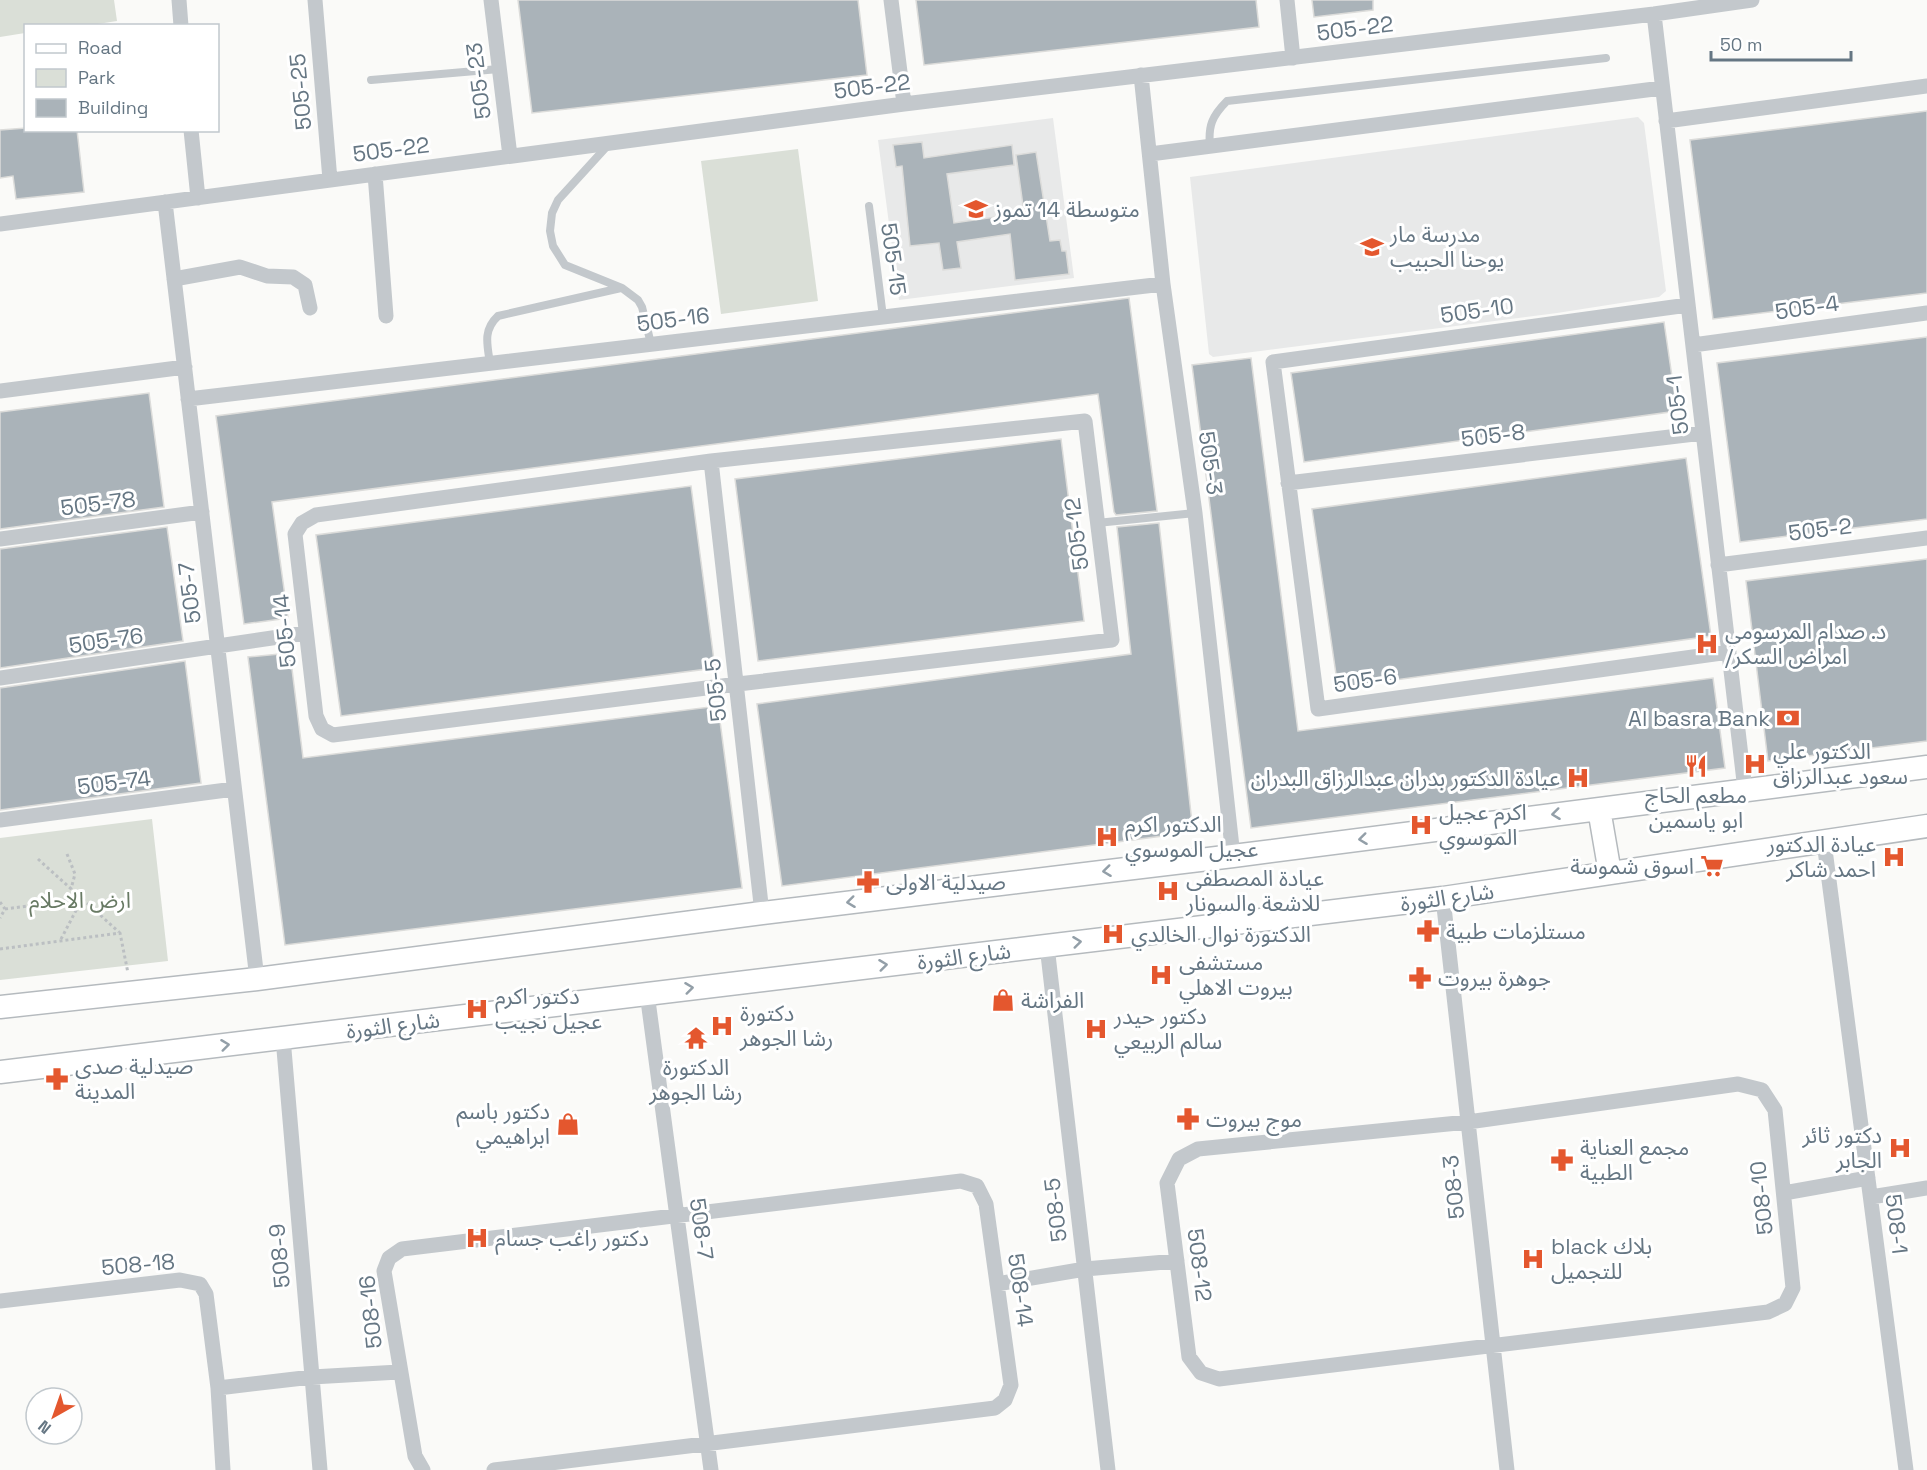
<svg xmlns="http://www.w3.org/2000/svg" width="1927" height="1470" font-family="'Space Grotesk','Noto Sans Arabic',sans-serif">
  <rect width="100%" height="100%" fill="#fafaf8"/>
  <!-- built -->
  <path fill="#e8e9e9" d="M1638,117L1644,123L1666,291L1659,297L1557,313L1213,357L1209,354L1190,177Z
    M1053,118L1074,278L899,300L878,140Z"/>
  <!-- green -->
  <path fill="#dadfd7" d="M0,0H114L117,21L85,26H26L25,33L0,37Z
    M798,149L818,301L721,314L701,161Z
    M152,819L168,961L0,980V838Z"/>
  <!-- building -->
  <path fill="#aab3b9" stroke="#dcdcda" stroke-width="1.5" d="M518,0H858L867,75L532,113Z
    M916,0H1256L1259,27L924,65Z
    M1312,0H1373V10L1314,17Z
    M1927,111V293L1713,319L1690,140Z
    M26,128V130H77L84,192L16,199L13,176L0,178V130Z
    M922,142L924,158L1012,145L1014,165L947,174L954,223L1024,213L1016,155L1036,152L1050,241L1060,240L1062,251H1066L1069,274L1015,280L1010,234L957,242L961,268L943,270L939,243L910,246L902,166L896,167L893,145Z
    M1129,298L1157,511L1116,515L1114,512L1098,394L272,502L288,618L244,624L216,416Z
    M1664,322L1677,411L1304,462L1291,373Z
    M1927,337V519L1740,542L1717,363Z
    M1251,358L1298,731L1713,678L1725,768L1251,828L1192,365Z
    M149,393L164,507L0,529V412Z
    M1061,439L1084,621L758,661L735,479Z
    M1686,458L1711,636L1338,688L1312,509Z
    M691,486L715,668L341,716L316,535Z
    M1159,523L1193,832L782,886L757,704L1131,654L1117,527Z
    M167,527L183,641L0,668V549Z
    M1927,559V741L1768,761L1746,581Z
    M290,653L303,758L718,706L742,888L285,945L248,657Z
    M185,661L201,783L0,810V688Z"/>
  <g fill="none" stroke-linecap="round" stroke-linejoin="round">
    <!-- primary casing -->
    <g stroke="#b5babe" stroke-width="25">
      <path id="primary" d="M1599,809L1610,873
        M0,1007L257,979L762,913L1233,856L1927,767
        M0,1072L1443,898L1927,826"/>
    </g>
    <!-- path -->
    <path stroke="#bbbfc2" stroke-width="3" stroke-dasharray="3 3" stroke-linecap="butt" d="M67,854L75,874L71,889
      M38,859L119,932
      M0,902L5,909L0,918
      M5,909L82,899L60,941
      M0,949L120,933L128,973"/>
    <!-- service -->
    <path stroke="#c3c8cc" stroke-width="8" d="M371,80L499,69
      M609,144L558,200L552,213L550,231L553,246L565,265L622,288L638,300L642,307L651,344
      M1210,146C1208,126 1212,116 1227,101L1606,58
      M869,206L883,317
      M490,363C487,344 483,330 498,316L621,288
      M1097,523L1195,513"/>
    <!-- minor -->
    <path stroke="#c3c8cc" stroke-width="15" d="M179,0L181,26
      M315,0L330,180
      M491,0L510,156
      M891,0L904,104
      M1287,0L1293,58
      M1654,14L1745,790
      M1141,75L1163,284L1195,513L1233,856
      M1666,121L1927,86
      M191,130L198,198
      M1150,154L1662,88
      M375,174L386,316
      M165,202L257,979
      M0,224L904,104L1654,14L1752,0
      M174,279L240,267L267,276L293,277L305,285L310,308
      M1688,305L1273,362L1318,709L1729,652
      M1693,345L1927,313
      M0,391L185,367
      M188,399L1163,284
      M1085,421L1112,640L738,684L333,735L322,729L316,716L295,534L302,523L316,515L711,461Z
      M711,461L762,913
      M1288,483L1703,433
      M0,539L202,512
      M1718,565L1927,538
      M0,678L306,633
      M0,820L234,789
      M1824,842L1906,1470
      M1443,898L1507,1470
      M1047,946L1108,1470
      M647,993L711,1470
      M283,1038L320,1470
      M1738,1084L1762,1090L1775,1110L1793,1288L1785,1304L1768,1312L1219,1379L1201,1373L1189,1357L1167,1183L1179,1159L1198,1149L1468,1122Z
      M1784,1193L1868,1178
      M1871,1197L1927,1188
      M997,1284L1085,1269L1177,1261
      M0,1301L180,1280L200,1284L206,1294L218,1388L223,1470
      M218,1388L312,1377L399,1372
      M423,1470L415,1456L384,1271L389,1258L402,1249L961,1181L977,1186L986,1204L1011,1385L1005,1400L995,1408L494,1470"/>
    <!-- primary -->
    <use href="#primary" stroke="#fff" stroke-width="22"/>
  </g>
  <!-- one-way arrows -->
  <defs><path id="oneway-chevron" d="M-2-3.5L2.5 0L-2 3.5" fill="none" stroke-width="1.6" stroke-linecap="round" stroke-linejoin="round" transform="scale(1.5)"/></defs>
  <g stroke="#939fa8">
    <use href="#oneway-chevron" transform="translate(1556 814) rotate(173)"/>
    <use href="#oneway-chevron" transform="translate(1363 839) rotate(173)"/>
    <use href="#oneway-chevron" transform="translate(1107 871) rotate(173)"/>
    <use href="#oneway-chevron" transform="translate(851 902) rotate(173)"/>
    <use href="#oneway-chevron" transform="translate(1077 942) rotate(-7)"/>
    <use href="#oneway-chevron" transform="translate(883 965) rotate(-7)"/>
    <use href="#oneway-chevron" transform="translate(689 988) rotate(-7)"/>
    <use href="#oneway-chevron" transform="translate(225 1045) rotate(-7)"/>
  </g>
  <!-- icons -->
  <defs>
    <g id="school-bare" transform="scale(1.8)"><path d="M0-5L7-2L0 1L-7-2ZM-4 1L0 2.5L4 1V4Q0 6-4 4Z" fill="#e4572e" stroke="#fff" stroke-width="2.5" paint-order="stroke"/></g>
    <g id="hospital-bare" transform="scale(1.8)"><path d="M-5-5h3v3.5h4V-5h3V5h-3V1.5h-4V5h-3Z" fill="#e4572e" stroke="#fff" stroke-width="2.5" paint-order="stroke"/></g>
    <g id="bank-bare" transform="scale(1.8)"><path d="M-6-4H6V4H-6ZM0-2.3a2.3 2.3 0 1 0 0 4.6a2.3 2.3 0 1 0 0-4.6Z" fill="#e4572e" stroke="#fff" stroke-width="2.5" paint-order="stroke"/></g>
    <g id="restaurant-bare" transform="scale(1.8)"><path d="M-5-6h1v4h1v-4h1v4h1v-4h1v5L-1.5 .5V6h-2V.5L-5-1ZM5-6V6H3V1.5H1.5Q1.5-4 5-6Z" fill="#e4572e" stroke="#fff" stroke-width="2.5" paint-order="stroke"/></g>
    <g id="supermarket-bare" transform="scale(1.8)"><path d="M-6-5.5h2.5l.6 2H6L4.5 2H-2.5L-4.4-4H-6ZM-1.5 3.2a1.3 1.3 0 1 0 .1 0ZM3 3.2a1.3 1.3 0 1 0 .1 0Z" fill="#e4572e" stroke="#fff" stroke-width="2.5" paint-order="stroke"/></g>
    <g id="pharmacy-bare" transform="scale(1.8)"><path d="M-2-6h4v4h4v4h-4v4h-4v-4h-4v-4h4Z" fill="#e4572e" stroke="#fff" stroke-width="2.5" paint-order="stroke"/></g>
    <g id="shop-bare" transform="scale(1.8)"><path d="M-5-2.5h2.3a2.7 3.5 0 0 1 5.4 0H5L5.5 6h-11ZM-1.5-2.5h3a1.5 2.3 0 0 0-3 0Z" fill="#e4572e" stroke="#fff" stroke-width="2.5" paint-order="stroke"/></g>
    <g id="temple-bare" transform="scale(1.8)"><path d="M0-6L5-2H3V0L6.5 2.5H4V6H1.5V3h-3V6H-4V2.5H-6.5L-3 0V-2H-5Z" fill="#e4572e" stroke="#fff" stroke-width="2.5" paint-order="stroke"/></g>
  </defs>
  <g fill-rule="evenodd">
    <use href="#school-bare" x="976" y="209"/>
    <use href="#school-bare" x="1372" y="247"/>
    <use href="#hospital-bare" x="1707" y="644"/>
    <use href="#bank-bare" x="1788" y="718"/>
    <use href="#hospital-bare" x="1755" y="764"/>
    <use href="#restaurant-bare" x="1696" y="766"/>
    <use href="#hospital-bare" x="1578" y="778"/>
    <use href="#hospital-bare" x="1421" y="825"/>
    <use href="#hospital-bare" x="1107" y="837"/>
    <use href="#hospital-bare" x="1894" y="857"/>
    <use href="#supermarket-bare" x="1712" y="866"/>
    <use href="#pharmacy-bare" x="868" y="882"/>
    <use href="#hospital-bare" x="1168" y="891"/>
    <use href="#pharmacy-bare" x="1428" y="931"/>
    <use href="#hospital-bare" x="1113" y="934"/>
    <use href="#hospital-bare" x="1161" y="975"/>
    <use href="#pharmacy-bare" x="1420" y="978"/>
    <use href="#shop-bare" x="1003" y="1000"/>
    <use href="#hospital-bare" x="477" y="1009"/>
    <use href="#hospital-bare" x="722" y="1026"/>
    <use href="#hospital-bare" x="1096" y="1029"/>
    <use href="#temple-bare" x="696" y="1038"/>
    <use href="#pharmacy-bare" x="57" y="1079"/>
    <use href="#pharmacy-bare" x="1188" y="1119"/>
    <use href="#shop-bare" x="568" y="1124"/>
    <use href="#hospital-bare" x="1900" y="1148"/>
    <use href="#pharmacy-bare" x="1562" y="1160"/>
    <use href="#hospital-bare" x="477" y="1238"/>
    <use href="#hospital-bare" x="1533" y="1259"/>
  </g>
  <g text-anchor="middle" stroke-width="6" stroke-linejoin="round" paint-order="stroke">
    <!-- street labels -->
    <g font-size="22" fill="#657683" stroke="#fff">
      <text transform="translate(1355 28) rotate(-7)" y="8">505-22</text>
      <text transform="translate(478 81) rotate(-97)" y="8">505-23</text>
      <text transform="translate(872 86) rotate(-7)" y="8">505-22</text>
      <text transform="translate(300 92) rotate(-95)" y="8">505-25</text>
      <text transform="translate(391 149) rotate(-7)" y="8">505-22</text>
      <text transform="translate(894 259) rotate(82)" y="8">505-15</text>
      <text transform="translate(1807 307) rotate(-8)" y="8">505-4</text>
      <text transform="translate(1477 310) rotate(-8)" y="8">505-10</text>
      <text transform="translate(673 319) rotate(-7)" y="8">505-16</text>
      <text transform="translate(1677 405) rotate(-97)" y="8">505-1</text>
      <text transform="translate(1493 435) rotate(-7)" y="8">505-8</text>
      <text transform="translate(1211 463) rotate(82)" y="8">505-3</text>
      <text transform="translate(98 503) rotate(-7)" y="8">505-78</text>
      <text transform="translate(1820 529) rotate(-7)" y="8">505-2</text>
      <text transform="translate(1076 534) rotate(-97)" y="8">505-12</text>
      <text transform="translate(189 593) rotate(-97)" y="8">505-7</text>
      <text transform="translate(284 631) rotate(-96)" y="8">505-14</text>
      <text transform="translate(106 640) rotate(-8)" y="8">505-76</text>
      <text transform="translate(1365 680) rotate(-8)" y="8">505-6</text>
      <text transform="translate(715 690) rotate(-96)" y="8">505-5</text>
      <text transform="translate(114 782) rotate(-7)" y="8">505-74</text>
      <text transform="translate(1447 897) rotate(-8)" y="8">شارع الثورة</text>
      <text transform="translate(964 956) rotate(-7)" y="8">شارع الثورة</text>
      <text transform="translate(393 1025) rotate(-7)" y="8">شارع الثورة</text>
      <text transform="translate(1453 1187) rotate(-96)" y="8">508-3</text>
      <text transform="translate(1761 1198) rotate(-96)" y="8">508-10</text>
      <text transform="translate(1055 1210) rotate(-97)" y="8">508-5</text>
      <text transform="translate(1897 1224) rotate(83)" y="8">508-1</text>
      <text transform="translate(702 1229) rotate(82)" y="8">508-7</text>
      <text transform="translate(279 1256) rotate(-95)" y="8">508-9</text>
      <text transform="translate(138 1264) rotate(-5)" y="8">508-18</text>
      <text transform="translate(1200 1265) rotate(83)" y="8">508-12</text>
      <text transform="translate(1021 1290) rotate(82)" y="8">508-14</text>
      <text transform="translate(370 1312) rotate(-96)" y="8">508-16</text>
    </g>
    <!-- poi labels -->
    <g font-size="22" fill="#657683" stroke="#fff" text-anchor="start">
      <text x="994" y="217">متوسطة 14 تموز</text>
      <text x="1390" y="242">مدرسة مار<tspan x="1390" dy="25">يوحنا الحبيب</tspan></text>
      <text x="1725" y="639">د. صدام المرسومي<tspan x="1725" dy="25">/امراض السكر</tspan></text>
      <text x="1770" y="726" text-anchor="end">Al basra Bank</text>
      <text x="1773" y="759">الدكتور علي<tspan x="1773" dy="25">سعود عبدالرزاق</tspan></text>
      <text x="1560" y="786" text-anchor="end">عيادة الدكتور بدران عبدالرزاق البدران</text>
      <text x="1696" y="803" text-anchor="middle">مطعم الحاج<tspan x="1696" dy="25">ابو ياسمين</tspan></text>
      <text x="1439" y="820">اكرم عجيل<tspan x="1439" dy="25">الموسوي</tspan></text>
      <text x="1125" y="832">الدكتور اكرم<tspan x="1125" dy="25">عجيل الموسوي</tspan></text>
      <text x="1876" y="852" text-anchor="end">عيادة الدكتور<tspan x="1876" dy="25">احمد شاكر</tspan></text>
      <text x="1694" y="874" text-anchor="end">اسوق شموسة</text>
      <text x="1186" y="886">عيادة المصطفى<tspan x="1186" dy="25">للاشعة والسونار</tspan></text>
      <text x="886" y="890">صيدلية الاولى</text>
      <text x="1446" y="939">مستلزمات طبية</text>
      <text x="1131" y="942">الدكتورة نوال الخالدي</text>
      <text x="1179" y="970">مستشفى<tspan x="1179" dy="25">بيروت الاهلي</tspan></text>
      <text x="1438" y="986">جوهرة بيروت</text>
      <text x="495" y="1004">دكتور اكرم<tspan x="495" dy="25">عجيل نجيب</tspan></text>
      <text x="1021" y="1008">الفراشة</text>
      <text x="740" y="1021">دكتورة<tspan x="740" dy="25">رشا الجوهر</tspan></text>
      <text x="1114" y="1024">دكتور حيدر<tspan x="1114" dy="25">سالم الربيعي</tspan></text>
      <text x="75" y="1074">صيدلية صدى<tspan x="75" dy="25">المدينة</tspan></text>
      <text x="696" y="1075" text-anchor="middle">الدكتورة<tspan x="696" dy="25">رشا الجوهر</tspan></text>
      <text x="550" y="1119" text-anchor="end">دكتور باسم<tspan x="550" dy="25">ابراهيمي</tspan></text>
      <text x="1206" y="1127">موج بيروت</text>
      <text x="1882" y="1143" text-anchor="end">دكتور ثائر<tspan x="1882" dy="25">الجابر</tspan></text>
      <text x="1580" y="1155">مجمع العناية<tspan x="1580" dy="25">الطبية</tspan></text>
      <text x="495" y="1246">دكتور راغب جسام</text>
      <text x="1551" y="1254">black بلاك<tspan x="1551" dy="25">للتجميل</tspan></text>
    </g>
    <!-- park labels -->
    <g font-size="22" fill="#687a64" stroke="#fff">
      <text x="80" y="908">ارض الاحلام</text>
    </g>
  </g>
  <!-- legend -->
  <rect x="24" y="24" width="195" height="108" fill="#ffffff" stroke="#c1c8cd" stroke-width="1.5"/>
  <rect x="36" y="44" width="30" height="9" fill="#ffffff" stroke="#c1c8cd" stroke-width="1.5"/>
  <text x="78" y="54" font-size="18" fill="#657683">Road</text>
  <rect x="36" y="69" width="30" height="18" fill="#dadfd7" stroke="#c1c8cd" stroke-width="1.5"/>
  <text x="78" y="84" font-size="18" fill="#657683">Park</text>
  <rect x="36" y="99" width="30" height="18" fill="#aab3b9" stroke="#c1c8cd" stroke-width="1.5"/>
  <text x="78" y="114" font-size="18" fill="#657683">Building</text>
  <!-- north arrow -->
  <g transform="translate(54 1416) rotate(220)"><circle r="28" fill="#ffffff" stroke="#c1c8cd" stroke-width="1.5"/>
  <path d="M0-4.5L10 22L0 15L-10 22Z" fill="#e4572e"/>
  <text y="-9" font-size="16" font-weight="bold" text-anchor="middle" fill="#657683">N</text>
  </g>
  <!-- scale -->
  <path d="M1711 51v9h140v-9" fill="none" stroke="#657683" stroke-width="3"/>
  <text x="1720" y="51" font-size="18" fill="#657683" stroke="#ffffff" stroke-width="4.5" paint-order="stroke">50 m</text>
</svg>
